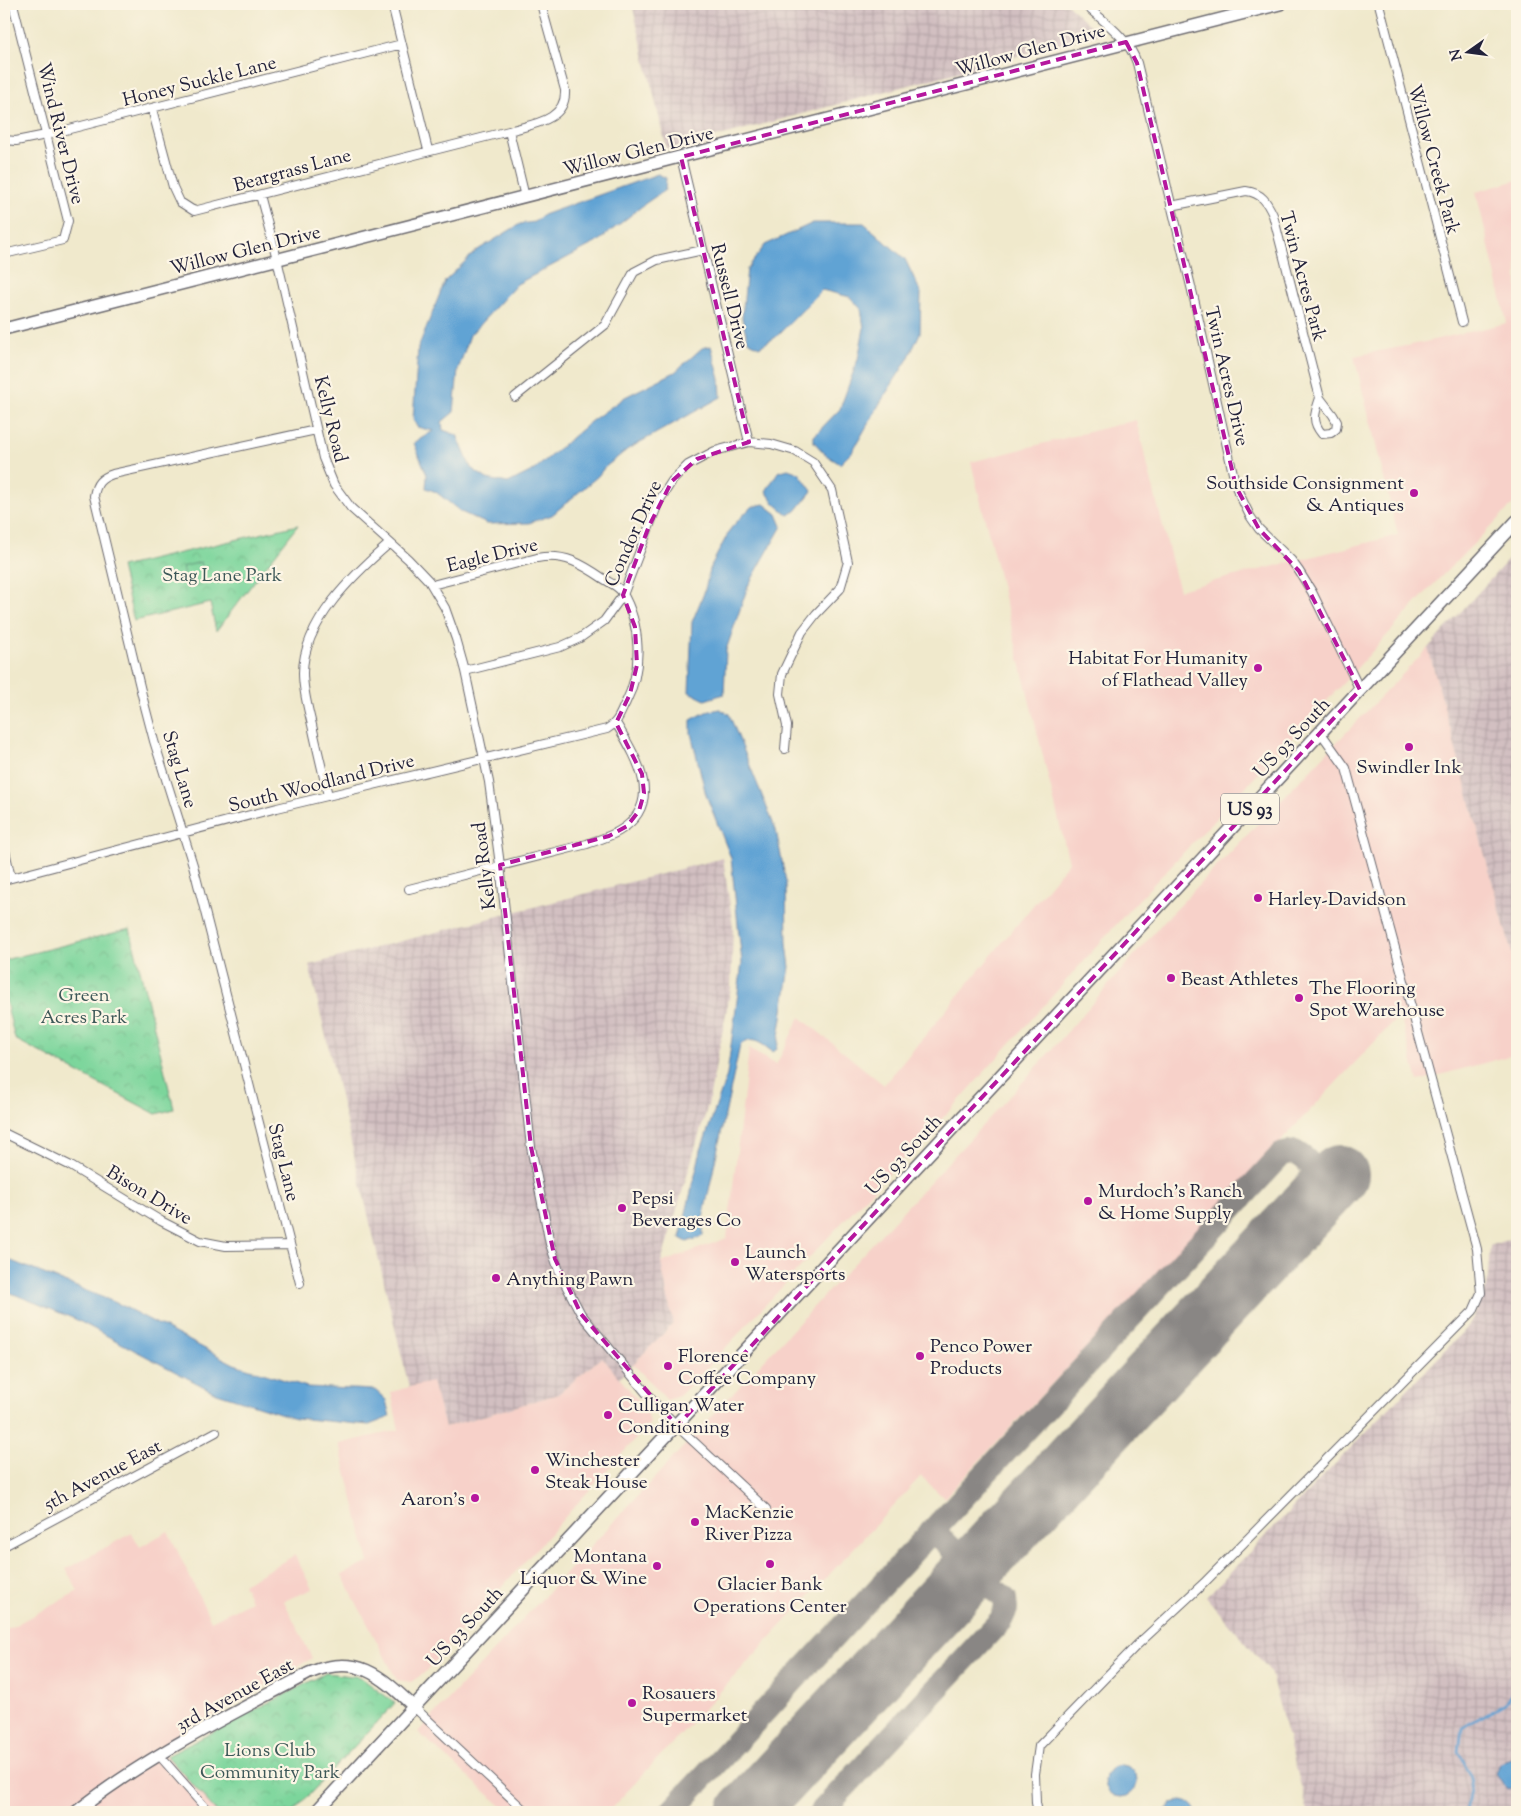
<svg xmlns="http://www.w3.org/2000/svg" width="1521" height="1816" font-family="'Sorts Mill Goudy',serif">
  <defs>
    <pattern id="industrial-grid" width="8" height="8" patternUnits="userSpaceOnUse" patternTransform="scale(1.25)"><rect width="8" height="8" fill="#d2bfc1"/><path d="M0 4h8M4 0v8" fill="none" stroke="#b4a4a7"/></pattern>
    <pattern id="park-crowns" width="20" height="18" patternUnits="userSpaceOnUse" patternTransform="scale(1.25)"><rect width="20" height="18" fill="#7cd59b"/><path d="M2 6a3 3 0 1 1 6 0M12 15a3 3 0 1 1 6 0" fill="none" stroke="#6bb786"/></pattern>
  </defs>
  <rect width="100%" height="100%" fill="#fcf5e5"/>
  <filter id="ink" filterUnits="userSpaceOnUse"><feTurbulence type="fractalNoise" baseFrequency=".02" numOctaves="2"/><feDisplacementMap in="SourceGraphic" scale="10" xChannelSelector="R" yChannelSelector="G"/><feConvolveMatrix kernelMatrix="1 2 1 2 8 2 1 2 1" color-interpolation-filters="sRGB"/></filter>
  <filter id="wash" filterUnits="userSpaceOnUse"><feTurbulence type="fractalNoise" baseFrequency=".0096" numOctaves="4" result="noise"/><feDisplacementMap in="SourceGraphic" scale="20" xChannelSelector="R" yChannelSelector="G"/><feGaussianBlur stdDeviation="1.12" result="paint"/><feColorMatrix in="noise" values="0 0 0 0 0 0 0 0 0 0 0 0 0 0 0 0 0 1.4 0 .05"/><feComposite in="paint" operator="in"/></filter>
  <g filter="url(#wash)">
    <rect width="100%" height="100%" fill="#f0e9cc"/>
    <!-- built -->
    <path fill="#f7d1c9" d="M1517,180V500L1432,586L1324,704L1129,910L957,1103L848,1216L700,1375L679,1396L667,1400L633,1364L673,1324L661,1263L727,1238L749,1049L776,1065L800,1017L884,1085L1069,862L971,462L1136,420L1179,590L1398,535L1354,356L1416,344L1507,323L1476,192Z
      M1428,648L1517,972V1054L1418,1081L1400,1015L944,1498L921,1476L608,1812H508L418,1732L1035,1069L1165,920Z
      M602,1357L647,1411L650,1423L424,1673L411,1682L397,1680L342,1575L369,1562L339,1444L399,1430L391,1392L432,1381L445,1427L558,1394Z
      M168,1531L211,1621L251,1601L243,1584L295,1555L312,1589L284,1601L312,1658L157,1749L167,1756L217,1812H4V1631L78,1591L66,1569L132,1533L140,1547Z"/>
    <!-- industrial -->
    <path fill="url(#industrial-grid)" d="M632,4H1067L1100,34L667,150Z
      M1517,550V972L1428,648Z
      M723,858L733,927L731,988L708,1105L661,1263L673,1324L619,1378L602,1357L558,1394L445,1427L432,1382L409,1387L309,965Z
      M1517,1236V1812H1308L1270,1671L1206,1597L1469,1326L1487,1287L1490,1246Z"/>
    <!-- park -->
    <path fill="url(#park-crowns)" stroke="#4f7c6b" d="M298,525L216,631L210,603L134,621L121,567Z
      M130,929L174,1109L156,1114L15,1039L4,993V960Z
      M326,1673L360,1677L395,1703L293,1812H217L167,1756Z"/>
    <!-- garden -->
    <path fill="#7cd59b" stroke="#4f7c6b" d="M201,562L206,584L187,588L182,567Z"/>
    <!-- water -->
    <path fill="#60a3d4" stroke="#416288" d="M658,174L666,178L665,190L646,203L597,242L517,284L470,335L458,370L454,412L442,422L443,430L457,435L471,468L487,479L508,483L534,470L590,422L625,397L675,372L702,348L711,346L720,379L721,397L628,449L604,468L598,476L552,515L529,523L487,524L461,512L436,492L426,488L427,475L414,443L433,431L417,427L413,419L418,348L445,281L476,251L520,224L534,222L543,215Z
      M813,223H864L905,259L921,293L920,333L908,359L880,403L852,452L840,464L826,455L814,442V436L840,409L858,359L864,328L861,309L850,297L822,290L776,337L759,347L748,341L742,318L747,269L765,245Z
      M788,469L799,473L812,491L796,511L788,515L774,503L766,491L778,472Z
      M764,504L777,514L782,526L748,586L726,650L724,694L705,700L689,692L692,622L704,593L711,566L731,528L751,507Z
      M720,709L729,714L776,830L786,882L787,944L790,967L777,1049L773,1052C761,1044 754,1035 740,1045L703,1218V1236L687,1242L680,1238L701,1150L727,1075L742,963L731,858L706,795L691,733V720L706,712Z
      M4,1258L119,1304L234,1364L307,1387L375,1390L386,1400L390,1417L369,1425L295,1418L214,1392L75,1319L4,1290Z
      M1517,1756V1787L1507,1790L1496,1773L1500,1762Z
      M1105 1781a16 16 0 1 1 32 0a16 16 0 1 1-32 0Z
      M1179,1801C1187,1801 1193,1804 1196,1812H1165L1172,1803Z"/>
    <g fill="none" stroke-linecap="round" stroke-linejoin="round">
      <!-- stream -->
      <path stroke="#60a3d4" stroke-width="2.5" d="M1466,1812L1472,1778L1459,1752L1462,1728L1505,1703L1517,1687"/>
      <!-- taxiway -->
      <path stroke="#898684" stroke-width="24" d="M671,1812L1282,1154L1295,1152L1304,1158L1330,1184
        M821,1812L1001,1620L1006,1609L1005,1599L933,1531"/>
      <!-- runway -->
      <path stroke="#898684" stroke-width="60" d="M747,1812L1339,1175"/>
    </g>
  </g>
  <g filter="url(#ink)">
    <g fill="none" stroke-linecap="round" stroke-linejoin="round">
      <!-- street casing -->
      <g stroke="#6a686e" stroke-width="10">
        <path id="street" d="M392,4L428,150
          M1084,4C1103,21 1129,38 1137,63L1195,303L1236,487L1250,516L1259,529L1291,560L1299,571L1312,592L1360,690
          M1379,4L1462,322
          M152,109L173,187L180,202L194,211L509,131C532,124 567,121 565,90L541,4
          M509,131L525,197
          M4,140L16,141L46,135L402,44
          M681,157L749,442
          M260,195L277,259L323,458L334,485L351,508L408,559L429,581L445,608L456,639L465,671L489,782L500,865L531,1147L550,1244L560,1274L581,1314L652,1400L677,1426L766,1509
          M1171,206L1246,191C1262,193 1267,202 1273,215L1320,398C1315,413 1311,421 1322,434L1331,433L1336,429L1337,422L1333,415L1320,398
          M4,254L63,240L68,221L13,4
          M515,397L605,325L634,272L657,260L703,250
          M465,671L560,647L580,638L604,621L623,595L659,501L672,481L688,465L715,451L749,442L771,444L795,451L813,462L832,490L848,562L840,589L816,614L802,632L782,674L780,694L787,726L785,749
          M328,796C323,772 317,749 312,725C308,708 303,691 303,673C303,622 354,574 390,543
          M4,846L11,878
          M4,880L277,808L607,729C619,722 620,713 626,702C643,669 641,624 622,592C618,586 610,583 604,579C582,564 565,553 537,558L432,585
          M409,889L587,844C598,840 609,837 619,831C666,803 636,757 616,723
          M4,1133L69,1165L161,1221L200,1241L226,1246L290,1245
          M300,1283L193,865L154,741L143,699L94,496C96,483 101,478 113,474L316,430
          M4,1546L216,1432
          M414,1707L526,1812
          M159,1755L209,1812
          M1038,1812L1036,1803L1035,1774L1039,1746L1137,1645L1204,1583L1473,1311L1481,1293L1477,1249L1346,768L1321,733"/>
      </g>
      <!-- secondary casing -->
      <g stroke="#6a686e" stroke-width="14">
        <path id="secondary" d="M4,329L1280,4
          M76,1812C146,1756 229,1716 309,1673C357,1653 380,1675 414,1707"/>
      </g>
      <!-- primary casing -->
      <g stroke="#6a686e" stroke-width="15">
        <path id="primary" d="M316,1812L1517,521"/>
      </g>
      <!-- street -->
      <use href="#street" stroke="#fff" stroke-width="8"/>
      <!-- secondary -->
      <use href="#secondary" stroke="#fff" stroke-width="11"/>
      <!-- primary -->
      <use href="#primary" stroke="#fff" stroke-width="12"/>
    </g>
  </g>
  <!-- marked area -->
  <path fill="none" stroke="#b5179e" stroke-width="4" stroke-dasharray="10 6" stroke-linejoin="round" d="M1126,42L1137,63L1236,487L1259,529L1299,571L1360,690L677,1426L581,1314L555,1259L531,1147L500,865L609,836L627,826L639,811L644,793L642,774L616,723L630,694L637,665L635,627L623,595L649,526L672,481L697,459L749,442L681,157Z"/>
  <!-- markers -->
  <g fill="#b5179e" stroke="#fcf5e5" stroke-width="2">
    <circle cx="1414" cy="493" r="5"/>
    <circle cx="1258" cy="668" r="5"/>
    <circle cx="1409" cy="747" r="5"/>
    <circle cx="1258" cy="898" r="5"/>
    <circle cx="1171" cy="978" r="5"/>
    <circle cx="1299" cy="998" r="5"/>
    <circle cx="1088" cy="1201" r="5"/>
    <circle cx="622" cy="1208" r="5"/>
    <circle cx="735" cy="1262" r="5"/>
    <circle cx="496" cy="1278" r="5"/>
    <circle cx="920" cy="1356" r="5"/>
    <circle cx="668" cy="1366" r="5"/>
    <circle cx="608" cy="1415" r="5"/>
    <circle cx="535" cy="1470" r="5"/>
    <circle cx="475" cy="1498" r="5"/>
    <circle cx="695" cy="1522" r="5"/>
    <circle cx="770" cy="1564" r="5"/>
    <circle cx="657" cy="1566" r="5"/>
    <circle cx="632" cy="1703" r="5"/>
  </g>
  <g text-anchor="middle" stroke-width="4.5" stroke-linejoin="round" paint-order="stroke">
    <!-- shield labels -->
    <rect fill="#fcf5e5" stroke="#63616e" stroke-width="1" x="1221" y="793.5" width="58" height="31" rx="4"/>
    <g font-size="18" font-weight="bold" fill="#22223b">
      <text x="1250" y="815">US 93</text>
    </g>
    <!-- street labels -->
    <g font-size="19" fill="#22223b" stroke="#fcf5e5">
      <text transform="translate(1030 49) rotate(-15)" y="7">Willow Glen Drive</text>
      <text transform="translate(199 80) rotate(-14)" y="7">Honey Suckle Lane</text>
      <text transform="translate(62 133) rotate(76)" y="7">Wind River Drive</text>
      <text transform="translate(638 150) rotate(-14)" y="7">Willow Glen Drive</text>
      <text transform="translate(1435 159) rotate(75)" y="7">Willow Creek Park</text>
      <text transform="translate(292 169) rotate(-15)" y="7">Beargrass Lane</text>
      <text transform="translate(245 249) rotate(-14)" y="7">Willow Glen Drive</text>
      <text transform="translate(1304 276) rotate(75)" y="7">Twin Acres Park</text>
      <text transform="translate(731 296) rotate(76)" y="7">Russell Drive</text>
      <text transform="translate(1228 376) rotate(77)" y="7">Twin Acres Drive</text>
      <text transform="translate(332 419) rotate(76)" y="7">Kelly Road</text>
      <text transform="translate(632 533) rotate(-66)" y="7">Condor Drive</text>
      <text transform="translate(492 554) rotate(-14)" y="7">Eagle Drive</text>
      <text transform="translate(1291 737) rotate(-47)" y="7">US 93 South</text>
      <text transform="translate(181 769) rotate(73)" y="7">Stag Lane</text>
      <text transform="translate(321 782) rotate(-14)" y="7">South Woodland Drive</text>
      <text transform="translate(483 866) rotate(-97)" y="7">Kelly Road</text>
      <text transform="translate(903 1154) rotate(-47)" y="7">US 93 South</text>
      <text transform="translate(285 1162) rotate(76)" y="7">Stag Lane</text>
      <text transform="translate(150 1194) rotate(31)" y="7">Bison Drive</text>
      <text transform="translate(102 1474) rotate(-28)" y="7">5th Avenue East</text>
      <text transform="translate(464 1626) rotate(-47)" y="7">US 93 South</text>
      <text transform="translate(234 1694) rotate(-29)" y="7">3rd Avenue East</text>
    </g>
    <!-- poi labels -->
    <g font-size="19" fill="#22223b" stroke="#fcf5e5" text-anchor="start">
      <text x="1404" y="489" text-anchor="end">Southside Consignment<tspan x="1404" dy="22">&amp; Antiques</tspan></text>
      <text x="1248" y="664" text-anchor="end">Habitat For Humanity<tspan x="1248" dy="22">of Flathead Valley</tspan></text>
      <text x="1409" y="773" text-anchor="middle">Swindler Ink</text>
      <text x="1268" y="905">Harley-Davidson</text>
      <text x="1181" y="985">Beast Athletes</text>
      <text x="1309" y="994">The Flooring<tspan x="1309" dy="22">Spot Warehouse</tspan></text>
      <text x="1098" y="1197">Murdoch's Ranch<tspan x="1098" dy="22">&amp; Home Supply</tspan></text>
      <text x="632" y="1204">Pepsi<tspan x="632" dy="22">Beverages Co</tspan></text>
      <text x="745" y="1258">Launch<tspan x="745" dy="22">Watersports</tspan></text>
      <text x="506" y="1285">Anything Pawn</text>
      <text x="930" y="1352">Penco Power<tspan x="930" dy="22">Products</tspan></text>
      <text x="678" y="1362">Florence<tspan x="678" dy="22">Coffee Company</tspan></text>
      <text x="618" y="1411">Culligan Water<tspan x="618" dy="22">Conditioning</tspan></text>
      <text x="545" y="1466">Winchester<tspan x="545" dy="22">Steak House</tspan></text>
      <text x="465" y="1505" text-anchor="end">Aaron's</text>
      <text x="705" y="1518">MacKenzie<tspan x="705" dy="22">River Pizza</tspan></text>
      <text x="647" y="1562" text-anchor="end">Montana<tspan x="647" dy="22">Liquor &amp; Wine</tspan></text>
      <text x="770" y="1590" text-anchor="middle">Glacier Bank<tspan x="770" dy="22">Operations Center</tspan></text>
      <text x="642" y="1699">Rosauers<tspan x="642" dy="22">Supermarket</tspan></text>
    </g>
    <!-- park labels -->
    <g font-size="19" fill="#3d5858" stroke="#fcf5e5">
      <text x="222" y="581">Stag Lane Park</text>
      <text x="84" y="1001">Green<tspan x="84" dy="22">Acres Park</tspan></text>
      <text x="270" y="1756">Lions Club<tspan x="270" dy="22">Community Park</tspan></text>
    </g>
  </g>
  <!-- margin -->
  <rect width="1521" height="1816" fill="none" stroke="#fcf5e5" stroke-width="20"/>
  <!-- north arrow -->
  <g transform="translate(1468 52) rotate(256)" stroke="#fcf5e5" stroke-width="4" paint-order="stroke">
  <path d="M0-4L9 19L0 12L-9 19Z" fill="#22223b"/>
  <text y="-8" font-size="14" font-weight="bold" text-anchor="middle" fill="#22223b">N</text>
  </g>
</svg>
